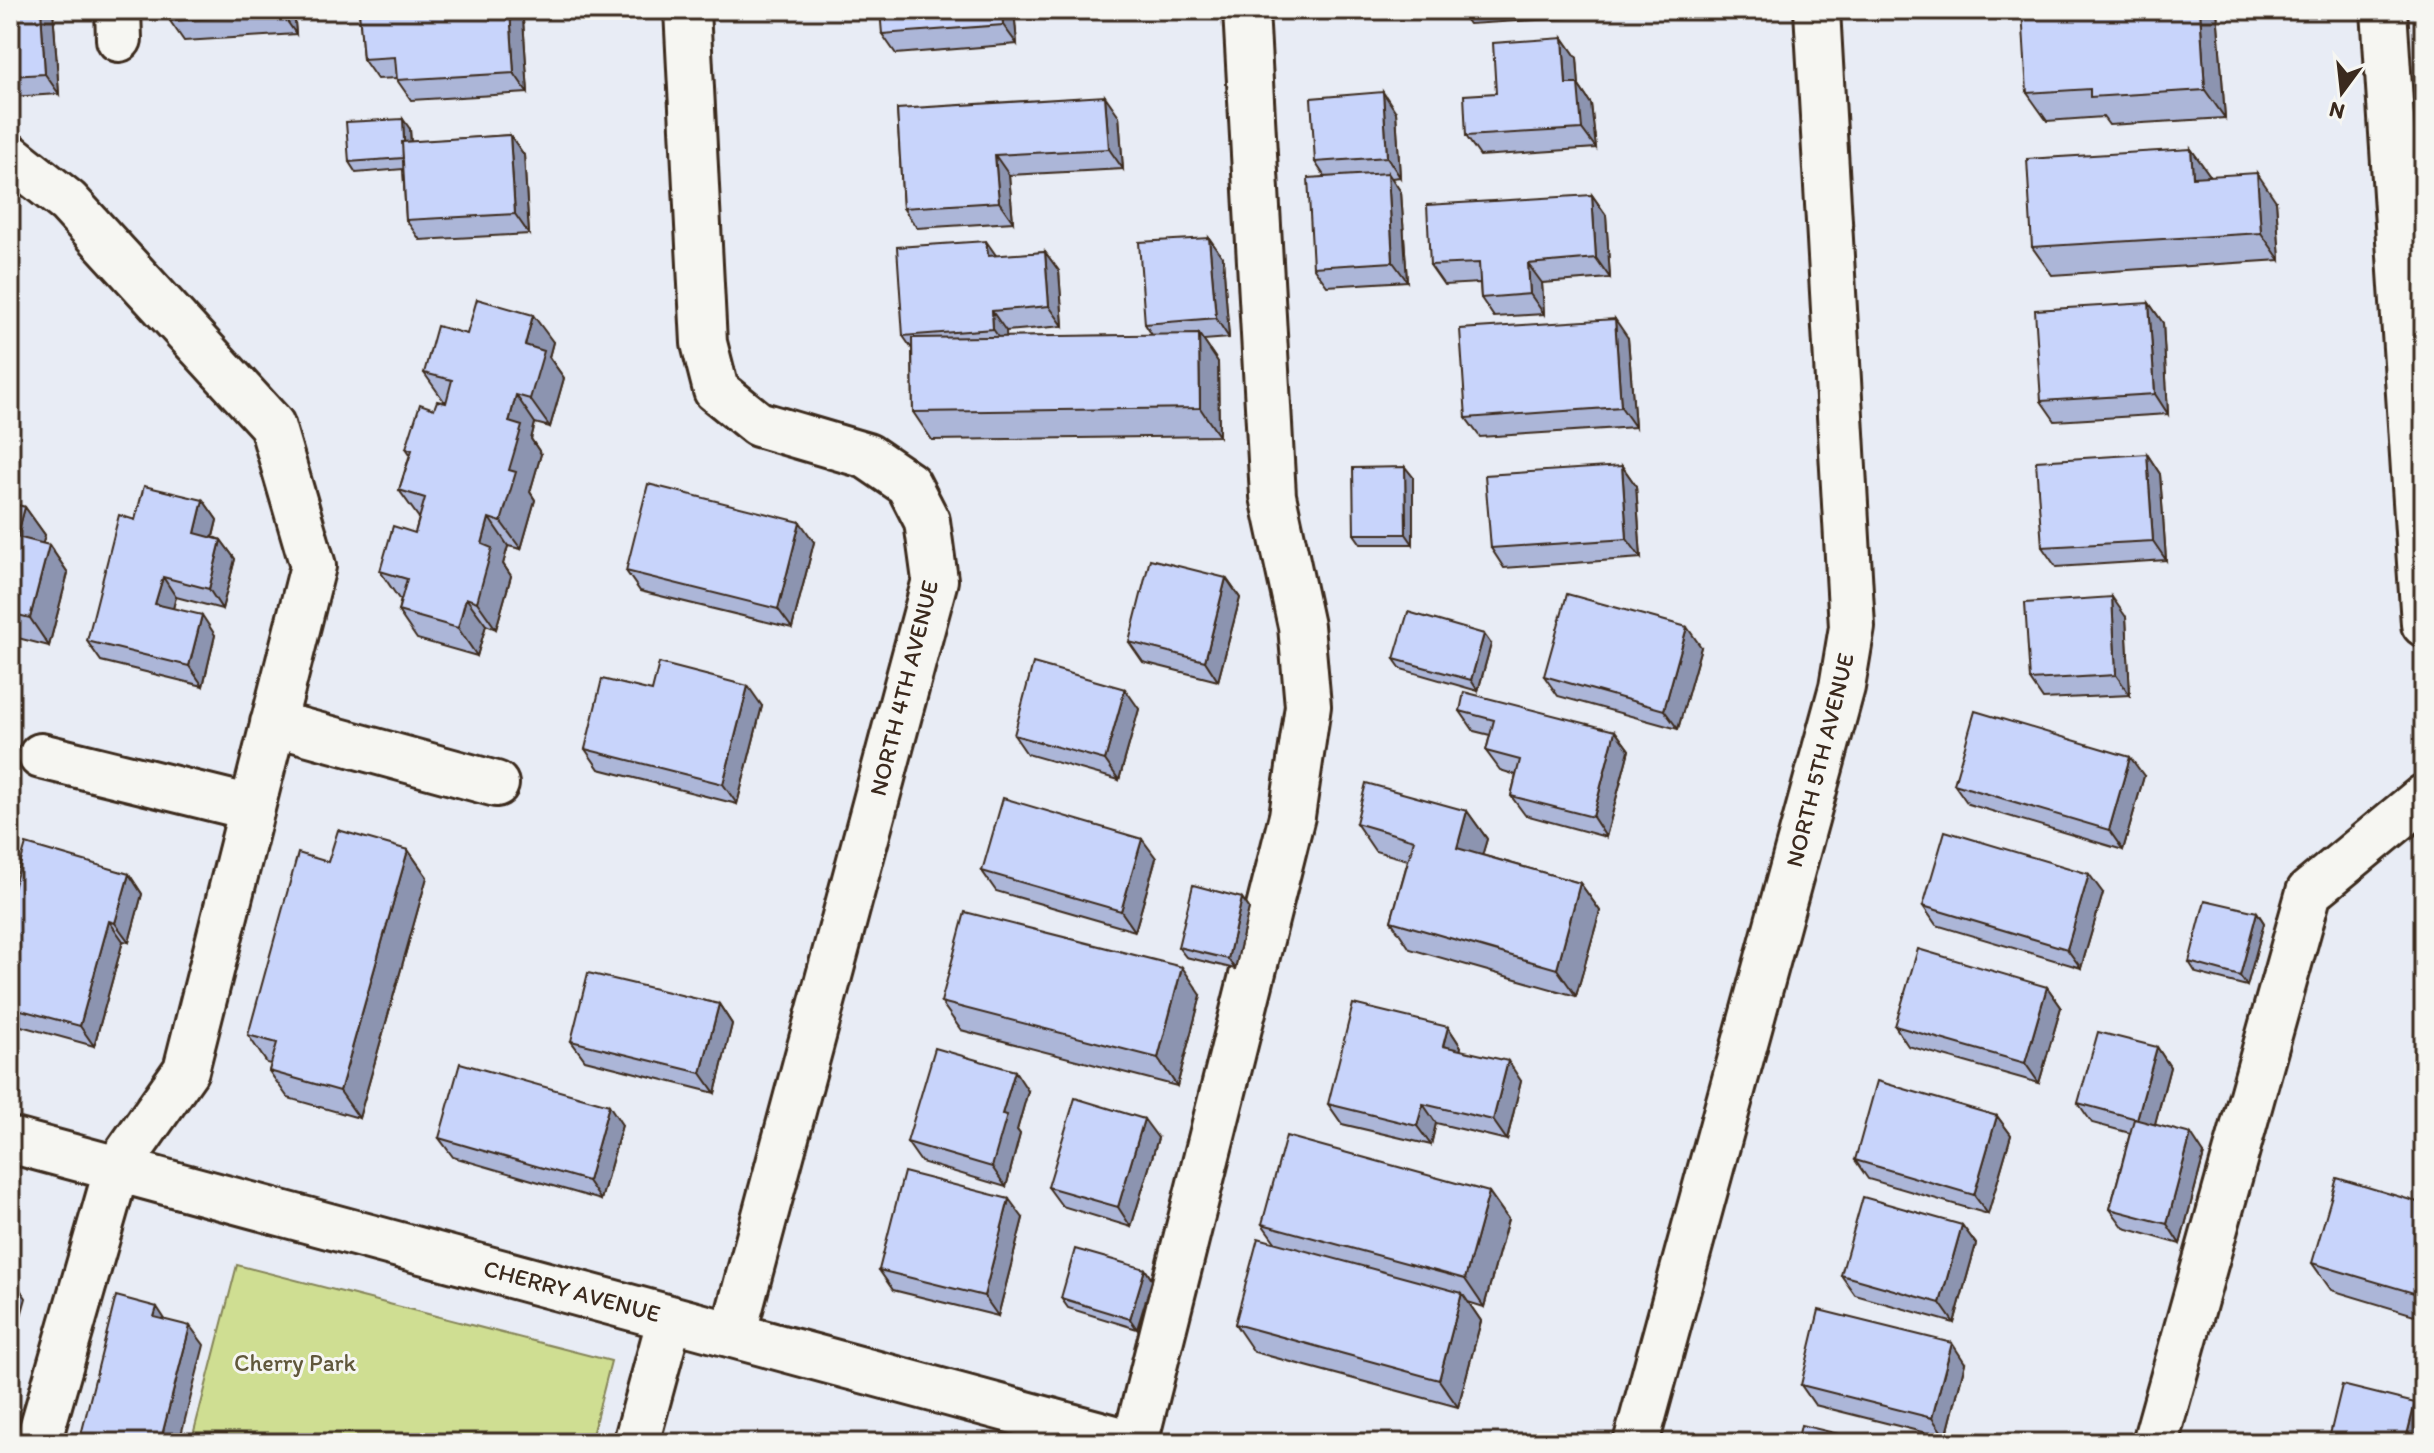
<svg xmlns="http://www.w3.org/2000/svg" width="2434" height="1453" font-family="Itim,sans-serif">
  <rect width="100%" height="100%" fill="#e8ecf5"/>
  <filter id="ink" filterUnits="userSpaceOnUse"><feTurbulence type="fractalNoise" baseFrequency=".0125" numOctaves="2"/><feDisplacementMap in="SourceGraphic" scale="16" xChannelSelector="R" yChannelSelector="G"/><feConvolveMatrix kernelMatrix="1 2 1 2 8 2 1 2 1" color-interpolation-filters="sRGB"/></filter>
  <g filter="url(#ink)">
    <!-- green -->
    <path fill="#cfde92" stroke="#858458" stroke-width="2" d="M237,1265L611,1361L590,1443H191Z"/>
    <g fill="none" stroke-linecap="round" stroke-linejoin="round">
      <!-- minor casing -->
      <g stroke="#3b2a1e" stroke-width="50">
        <path id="minor" d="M118,10L119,39
          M687,10L704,343L716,390L758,424L867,456L908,484L927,521L935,580L733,1335
          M2384,10L2424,624
          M10,156L68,202L272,425L313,566L186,1070L117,1168L38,1443
          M273,723L496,784
          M41,756L252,808
          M10,1140L1133,1443
          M636,1443L670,1318
          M1135,1443L1292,816L1308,706L1301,626L1273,496L1246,10
          M2155,1443L2309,892L2424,797"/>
      </g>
      <!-- major casing -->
      <g stroke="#3b2a1e" stroke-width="50">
        <path id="major" d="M1636,1443L1842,687L1852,627L1817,10"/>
      </g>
      <!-- minor -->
      <use href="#minor" stroke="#f6f6f2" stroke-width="44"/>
      <!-- major -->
      <use href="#major" stroke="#f6f6f2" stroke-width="44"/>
    </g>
    <!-- wall -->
    <path fill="#acb6d8" stroke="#3b2a1e" stroke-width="2" d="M10,10H53L59,94L10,97Z
      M169,10H294L296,34L184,41L170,21Z
      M359,10H516L523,20L528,93L411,100L397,80V78L377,79L363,59Z
      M1014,10L1017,44L896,54L882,34Z
      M1459,10H1587V17L1469,24Z
      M2217,10L2225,118L2109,125L2103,117L2047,121L2027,93Z
      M1563,38L1577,58L1579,86L1591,104L1596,148L1480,156L1466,136L1496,93Z
      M897,109L1119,116L1123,169L1009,175L1013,222L917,228L903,208Z
      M1396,112L1400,177L1391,178L1401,192L1407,281L1327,286L1313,267L1325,177L1315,162Z
      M410,129L411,142L510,135L524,155L529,234L420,240L406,220L403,169L356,173L349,162Z
      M2191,149L2210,176L2276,201L2280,260L2052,275L2032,247Z
      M1592,195L1606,215L1610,278L1542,283L1544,314L1494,317L1481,298L1480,283L1444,285L1430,265Z
      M1209,238L1223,258L1229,338L1203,340L1218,362L1219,436L932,440L913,412L912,349L903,336L997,256L1045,252L1059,271L1063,326L1006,331V337L1152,335L1145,324Z
      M2149,303L2163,323L2168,414L2055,421L2041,401Z
      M467,334L553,342L549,357L564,378L550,427L535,423L531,439L541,454L530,492L535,500L521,549L508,546L503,564L511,576L496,629L486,625L477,656L417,639L398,611L401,599H399L380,571L415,533L419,518L399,490L410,454L406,448L434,409L446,403V401H444L424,373Z
      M1628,338L1635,427L1480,437L1466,418Z
      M2147,454L2160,474L2166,560L2056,567L2042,547Z
      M1622,466L1636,486L1641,558L1504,568L1491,548Z
      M1405,467L1413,477V544H1361L1354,534Z
      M203,500L217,520L213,537L221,540L235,559L222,609L176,597L173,608L215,635L203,686L101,661L87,641L135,520Z
      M10,503L25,507L45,535L42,544L49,545L68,573L49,646L10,636Z
      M814,542L792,628L640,591L626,571Z
      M1226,578L1240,598L1218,681L1143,662L1129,642Z
      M2126,617L2130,695L2043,699L2030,680Z
      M1491,644L1478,691L1401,669L1394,659Z
      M1701,647L1678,729L1558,696L1544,676Z
      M652,691L762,706L737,804L599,769L585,749Z
      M1139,709L1119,780L1027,754L1014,735Z
      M1460,711L1615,731L1629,750L1606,837L1525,815L1511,796L1516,775L1500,770L1486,751L1490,735L1474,731Z
      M2144,776L2123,850L1968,804L1954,784Z
      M1467,811L1487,839L1482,855L1580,883L1600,911L1576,996L1410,949L1391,921L1408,860L1375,851L1356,823Z
      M408,850L427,877L359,1118L288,1098L269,1071L271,1064L267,1063L248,1035L328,862Z
      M1156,858L1135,931L996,891L982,871Z
      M129,874L142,894L129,942L123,941L94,1046L10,1023V899Z
      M2103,893L2081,968L1936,925L1923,906Z
      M1242,898L1249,908L1235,969L1186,957L1178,947Z
      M2257,912L2264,923L2247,986L2196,973L2189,962Z
      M2047,987L2061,1007L2039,1083L1908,1046L1895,1026Z
      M1201,995L1177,1086L961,1030L941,1002Z
      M719,1004L732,1024L715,1093L585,1060L571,1041Z
      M1448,1027L1461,1047L1460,1050L1521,1081L1507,1140L1436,1123L1431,1145L1342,1124L1328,1104Z
      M2157,1047L2170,1067L2155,1125L2204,1154L2180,1244L2124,1228L2110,1209L2130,1133L2092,1123L2078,1103Z
      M1028,1091L1017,1130L1020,1134L1006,1187L921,1162L907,1142Z
      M1997,1116L2011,1135L1988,1214L1868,1179L1855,1160Z
      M622,1125L601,1200L453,1157L439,1138Z
      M1158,1138L1131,1227L1062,1206L1048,1187Z
      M1489,1192L1508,1219L1484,1307L1468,1302L1481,1321L1458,1407L1254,1352L1235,1324L1275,1242L1262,1224Z
      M2424,1204V1318L2331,1290L2312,1263Z
      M1023,1218L998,1316L893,1290L879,1270Z
      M1962,1225L1976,1244L1954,1323L1855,1295L1841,1275Z
      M1145,1269L1152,1280L1137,1329L1068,1308L1061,1298Z
      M1965,1363L1946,1438L1815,1405L1801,1385Z"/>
    <!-- shaded-wall -->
    <path fill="#8c94b0" stroke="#3b2a1e" stroke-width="2" d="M41,10H53L59,94L45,74Z
      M282,10H294L296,34L282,14Z
      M510,10H516L523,20L528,93L514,73Z
      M1002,10H1014L1017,44L1003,25Z
      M2200,10H2217L2225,118L2205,90Z
      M1563,38L1577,58L1579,86L1591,104L1596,148L1582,129L1566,84Z
      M1383,92L1396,112L1400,177L1387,157Z
      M1105,96L1119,116L1123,169L1109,149Z
      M403,119L410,129L412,168L405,158Z
      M510,135L524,155L529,234L515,214Z
      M2191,149L2211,177H2193Z
      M995,155L1009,175L1013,222L999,202Z
      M1388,173L1401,192L1407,281L1393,262Z
      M2257,173L2276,201L2280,260L2261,233Z
      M1592,195L1606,215L1610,278L1596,258Z
      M1209,238L1223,258L1229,338L1216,318Z
      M986,241L1000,261L988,256Z
      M1045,252L1059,271L1063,326L1049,306Z
      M1528,264L1542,283L1544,314L1530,294Z
      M2149,303L2163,323L2168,414L2155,394Z
      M992,311L1006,331L1007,349L993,329Z
      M533,315L553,342L549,357L564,378L550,427L530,399L525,345Z
      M1615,319L1628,338L1635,427L1621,407Z
      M1199,334L1218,362L1219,436L1200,408Z
      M516,395L535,423L531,439L541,454L530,492L535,500L521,549L501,522L509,470V422Z
      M2147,454L2160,474L2166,560L2153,541Z
      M1622,466L1636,486L1641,558L1627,539Z
      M1405,467L1413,477V544L1406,534Z
      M203,500L217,520L209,552L195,533Z
      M25,507L45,535L37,565L17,537Z
      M489,518L508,546L503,564L511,576L496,629L477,602L482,544Z
      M800,522L814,542L792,628L778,609Z
      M221,540L235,559L222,609L209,589Z
      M49,545L68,573L49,646L30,618Z
      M163,577L176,597L169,624L155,604Z
      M1226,578L1240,598L1218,681L1205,661Z
      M2112,597L2126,617L2130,695L2116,675Z
      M466,598L486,625L477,656L458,628Z
      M202,615L215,635L203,686L189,666Z
      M1687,627L1701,647L1678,729L1664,710Z
      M1484,634L1491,644L1478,691L1471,680Z
      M748,686L762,706L737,804L723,784Z
      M1125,689L1139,709L1119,780L1105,760Z
      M1615,731L1629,750L1606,837L1593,817Z
      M2130,757L2144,776L2123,850L2109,830Z
      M1467,811L1487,839L1476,876L1457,848Z
      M1142,839L1156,858L1135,931L1121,911Z
      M408,850L427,877L359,1118L340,1091Z
      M129,874L142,894L129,942L115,923Z
      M2089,874L2103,893L2081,968L2067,949Z
      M1580,883L1600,911L1576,996L1557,969Z
      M1242,898L1249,908L1235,969L1228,959Z
      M2257,912L2264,923L2247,986L2240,976Z
      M109,921L123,941L94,1046L80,1026Z
      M1182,967L1201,995L1177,1086L1158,1058Z
      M2047,987L2061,1007L2039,1083L2025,1063Z
      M719,1004L732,1024L715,1093L701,1073Z
      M1448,1027L1461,1047L1456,1066L1443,1046Z
      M2157,1047L2170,1067L2151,1139L2137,1119Z
      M1508,1061L1521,1081L1507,1140L1493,1120Z
      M1015,1071L1028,1091L1017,1130L1020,1134L1006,1187L992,1167L1002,1114Z
      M1423,1104L1436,1123L1431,1145L1417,1126Z
      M609,1105L622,1125L601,1200L588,1181Z
      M1997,1116L2011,1135L1988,1214L1974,1195Z
      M1144,1119L1158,1138L1131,1227L1118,1207Z
      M2191,1134L2204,1154L2180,1244L2167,1224Z
      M1489,1192L1508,1219L1484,1307L1465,1279Z
      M1009,1199L1023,1218L998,1316L984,1296Z
      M1962,1225L1976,1244L1954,1323L1940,1303Z
      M1145,1269L1152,1280L1137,1329L1130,1319Z
      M12,1278L26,1298L10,1356V1286Z
      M1462,1293L1481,1321L1458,1407L1439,1380Z
      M157,1307L170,1327L154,1317Z
      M190,1326L204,1345L179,1443H160Z
      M1952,1343L1965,1363L1946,1438L1932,1418Z
      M2415,1403L2424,1415V1442L2405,1443Z"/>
    <!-- building -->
    <path fill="#c8d4fb" stroke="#3b2a1e" stroke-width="2" d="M10,10H41L45,74L10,76Z
      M169,10H282V14L170,21Z
      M359,10H510L514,73L397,80L395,57L363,59Z
      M880,10H1002L1003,25L882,34Z
      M2022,10H2200L2205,90L2090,97V89L2027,93Z
      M1563,38L1566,84H1578L1582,129L1466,136L1464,95L1496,93L1493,43Z
      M1383,92L1387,157L1315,162L1311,98Z
      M1105,96L1109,149L995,155L999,202L903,208L897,109Z
      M403,119L404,142H402L403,158L349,162L346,122Z
      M510,135L515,214L406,220L402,142Z
      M2191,149L2193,177L2257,173L2261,233L2032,247L2027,159Z
      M1388,173L1393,262L1313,267L1308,178Z
      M1592,195L1596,258L1528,264L1530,294L1481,298L1479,263L1430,265L1427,205Z
      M1209,238L1216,318L1145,324L1139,242Z
      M986,241L988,256L1045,252L1049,306L992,311L993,329L903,336L897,247Z
      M477,299L533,315L525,345L544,351L530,399L516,395L509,422L522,426L509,470L516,472L501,522L489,518L482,544L492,548L477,602L466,598L458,628L398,611L407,579L380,571L393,526L415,533L425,498L399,490L412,450L406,448L420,404L434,409L437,401L446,403L452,380L424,373L437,326L467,334Z
      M2149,303L2155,394L2041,401L2035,310Z
      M1615,319L1621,407L1466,418L1460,329Z
      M1199,334L1200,408L913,412L912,338Z
      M2147,454L2153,541L2042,547L2036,461Z
      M1622,466L1627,539L1491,548L1485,475Z
      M1405,467L1406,534H1354L1353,468Z
      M648,484L800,522L778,609L626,571Z
      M144,486L203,500L195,533L221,540L209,589L163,577L155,604L202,615L189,666L87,641L119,515L135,520Z
      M10,503L25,507L17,537L49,545L30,618L10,613Z
      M1150,559L1226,578L1205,661L1129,642Z
      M1567,594L1687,627L1664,710L1544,676Z
      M2112,597L2116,675L2030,680L2025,603Z
      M1408,612L1484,634L1471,680L1394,659Z
      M659,663L748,686L723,784L585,749L602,679L652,691Z
      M1033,663L1125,689L1105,760L1014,735Z
      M1464,692L1615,731L1593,817L1511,796L1520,760L1486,751L1494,720L1460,711Z
      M1975,711L2130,757L2109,830L1954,784Z
      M1366,783L1467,811L1457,848L1580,883L1557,969L1391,921L1414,840L1356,823Z
      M1003,798L1142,839L1121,911L982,871Z
      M338,830L408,850L340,1091L269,1071L277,1043L248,1035L298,853L328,862Z
      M1945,831L2089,874L2067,949L1923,906Z
      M26,844L129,874L115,923L109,921L80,1026L10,1007V899Z
      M1193,885L1242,898L1228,959L1178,947Z
      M2205,900L2257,912L2240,976L2189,962Z
      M965,912L1182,967L1158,1058L941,1002Z
      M1918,949L2047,987L2025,1063L1895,1026Z
      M588,973L719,1004L701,1073L571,1041Z
      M1353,1004L1448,1027L1443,1046L1508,1061L1493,1120L1423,1104L1417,1126L1328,1104Z
      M2098,1032L2157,1047L2137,1119L2078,1103Z
      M935,1048L1015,1071L1002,1114L1007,1115L992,1167L907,1142Z
      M460,1063L609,1105L588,1181L439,1138Z
      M1877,1081L1997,1116L1974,1195L1855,1160Z
      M1075,1098L1144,1119L1118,1207L1048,1187Z
      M2134,1119L2191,1134L2167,1224L2110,1209Z
      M1286,1136L1489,1192L1465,1279L1262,1224Z
      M904,1172L1009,1199L984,1296L879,1270Z
      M2337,1178L2424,1204V1296L2312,1263Z
      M1863,1197L1962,1225L1940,1303L1841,1275Z
      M1258,1238L1462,1293L1439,1380L1235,1324Z
      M1075,1249L1145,1269L1130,1319L1061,1298Z
      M116,1296L157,1307L154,1317L190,1326L160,1443H79Z
      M1819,1310L1952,1343L1932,1418L1801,1385Z
      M2342,1385L2415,1403L2405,1443H2328Z
      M1801,1425L1876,1443H1797Z"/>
  </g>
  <g text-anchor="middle" stroke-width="6" stroke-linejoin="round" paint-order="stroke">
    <!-- street labels -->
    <g font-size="24" fill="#3b2a1e" stroke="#f6f6f2">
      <text transform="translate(904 688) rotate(-76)" y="8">NORTH 4TH AVENUE</text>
      <text transform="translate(1820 760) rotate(-76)" y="8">NORTH 5TH AVENUE</text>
      <text transform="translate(572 1291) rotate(15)" y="8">CHERRY AVENUE</text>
    </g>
    <!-- park labels -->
    <g font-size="24" fill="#60573b" stroke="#f6f6f2">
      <text x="295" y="1371">Cherry Park</text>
    </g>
  </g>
  <!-- margin -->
  <rect width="2434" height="1453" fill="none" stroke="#f6f6f2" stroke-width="40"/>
  <rect x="20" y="20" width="2394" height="1413" fill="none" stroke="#3b2a1e" stroke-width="3" filter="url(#ink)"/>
  <!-- north arrow -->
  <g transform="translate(2342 92) rotate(195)" stroke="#f6f6f2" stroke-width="6" paint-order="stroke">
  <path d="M0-6L14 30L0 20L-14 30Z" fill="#3b2a1e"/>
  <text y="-12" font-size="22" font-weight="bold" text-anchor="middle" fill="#3b2a1e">N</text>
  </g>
</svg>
